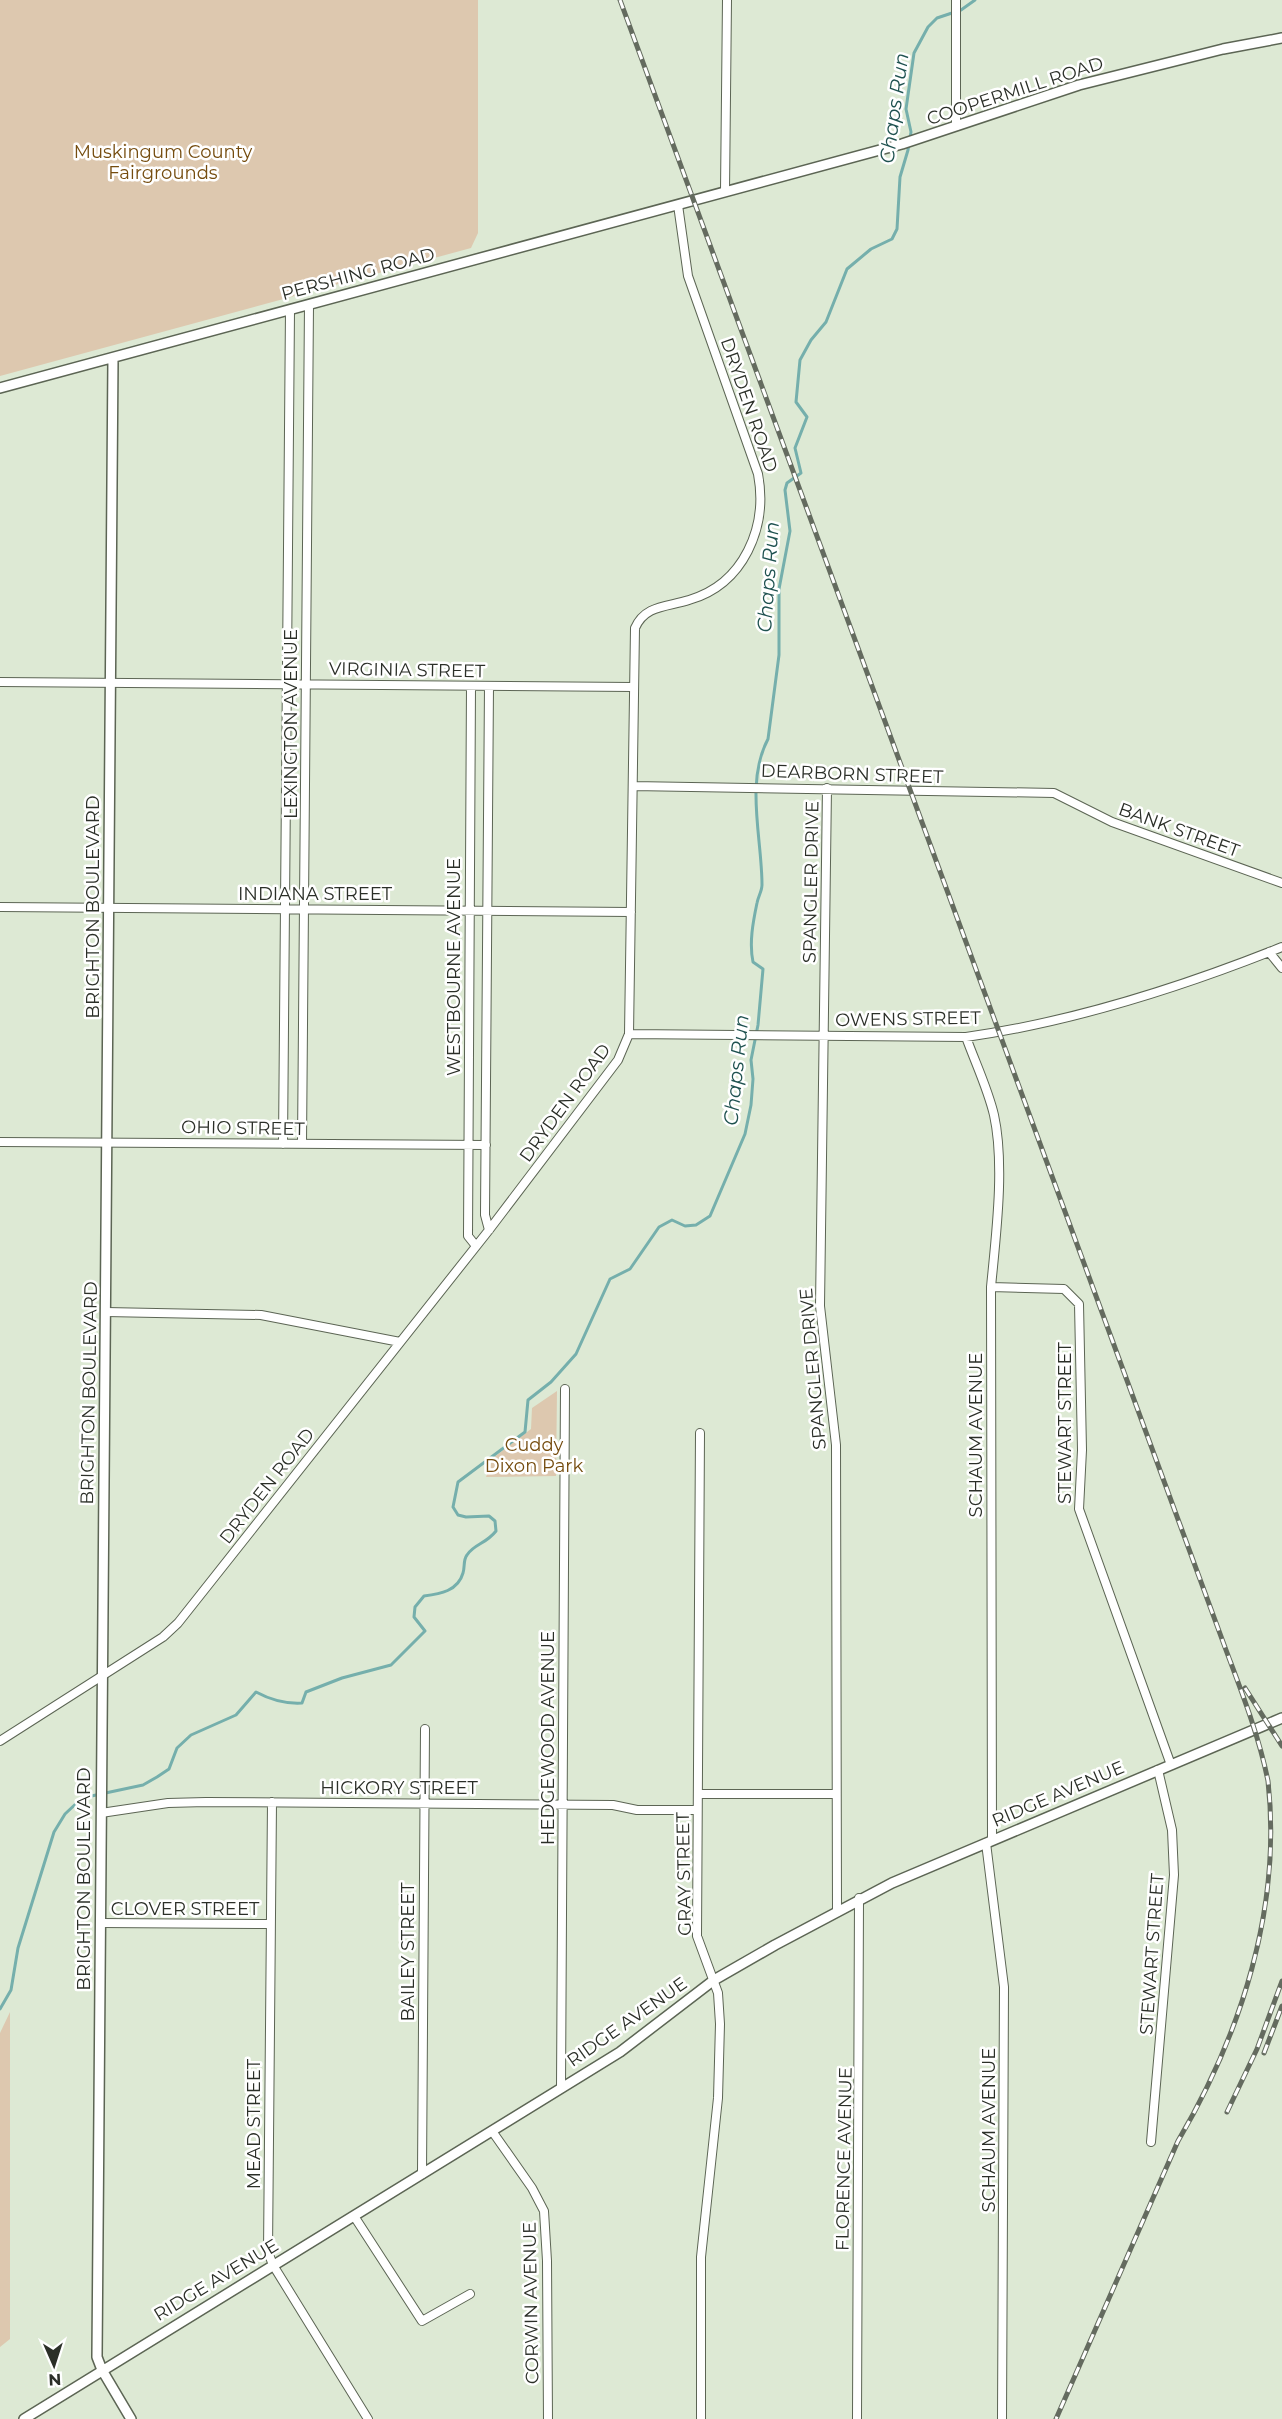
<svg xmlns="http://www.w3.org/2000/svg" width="1282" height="2419" font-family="Montserrat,sans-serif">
  <rect width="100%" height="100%" fill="#dde9d4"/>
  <!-- green -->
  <path fill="#ddc8af" d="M0,0H478V233L471,248L0,376Z
    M557,1391L556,1476L486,1477L493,1458L531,1429L532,1408Z
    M10,2012V2339L0,2347V2033Z"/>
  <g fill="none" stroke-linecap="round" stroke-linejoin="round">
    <!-- stream -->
    <path stroke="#75afac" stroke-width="3" d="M0,2009L11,1990L18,1948L54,1832L65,1814L82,1798L143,1785L157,1777L169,1769L177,1748L191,1735L236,1715L256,1692C269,1699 286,1704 302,1703L306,1692L342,1678L391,1665L425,1631L414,1617L415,1607L424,1596C440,1594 458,1591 463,1573C465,1567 463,1560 467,1555C474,1544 486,1544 496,1531L495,1521L489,1516L466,1517L458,1515L453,1507L458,1482L525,1432L528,1400L551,1382L576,1354L610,1279L630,1269L659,1227L672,1220L685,1226L696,1225L710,1216L745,1134L751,1105L753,1079L751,1060L758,1025L763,969L753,962C749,943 753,922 757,903C758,897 762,891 762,885C762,838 745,782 768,739L779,655V589L790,531L785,490L787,483L801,473L795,448L807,417L796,402L800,360L811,340L826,322L847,269L871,249L892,239L897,229L900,177L908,150L911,132L906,109L914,53L928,27L937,18L961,10L975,0"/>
    <!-- minor casing -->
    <g stroke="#5c6554" stroke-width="10">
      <path id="minor" d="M956,0V126
        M725,191L727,0
        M0,682L633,687
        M471,686L468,1236L476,1246
        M489,686L485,1215L489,1230
        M633,786L1054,793L1112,822L1282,883
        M827,788L820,1306L836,1445L837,1912
        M0,907L631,912
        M1269,952L1282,968
        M629,1034L966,1037C1072,1022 1182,987 1282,947
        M966,1037C975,1062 988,1089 994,1115C1005,1165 996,1235 991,1287L992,1840
        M0,1142L486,1145
        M283,1144L290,310
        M302,1144L309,305
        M991,1287L1064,1289L1079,1304L1082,1450L1079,1509L1171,1765
        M106,1312L261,1315L400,1342
        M700,1433L697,1936L718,1993L720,2024L718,2098L701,2257V2419
        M0,1741L163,1637L178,1623L489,1230L618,1060L629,1034L635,628C645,605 667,607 689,600C744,584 768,527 758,474L688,276L678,205
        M698,1794H835
        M272,1802L268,2252L273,2265L368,2419
        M101,1813L168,1803L206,1802L613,1805L637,1810H697
        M986,1843L1004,1987L1002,2419
        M101,1923L270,1924
        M561,2088L565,1389
        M492,2131L532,2188L544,2211L547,2261L548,2419
        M1151,2142L1174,1875L1172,1830L1158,1770
        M422,2174L425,1729
        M354,2216L422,2321L470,2294
        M857,2419L859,1898"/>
    </g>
    <!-- tertiary casing -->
    <g stroke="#5c6554" stroke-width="12">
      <path id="tertiary" d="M113,358L97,2357L102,2370L131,2419
        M0,388L902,144L1079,85L1223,49L1282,38
        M24,2419L620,2052L714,1980L775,1945L892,1883L1282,1718"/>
    </g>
    <!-- minor -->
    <use href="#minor" stroke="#fff" stroke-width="8"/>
    <!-- tertiary -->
    <use href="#tertiary" stroke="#fff" stroke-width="9"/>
    <!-- rail casing -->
    <g stroke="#646b5f" stroke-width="5">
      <path id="rail" d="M620,0L1226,1650C1242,1693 1259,1736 1268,1781C1282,1908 1241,2034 1178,2141L1056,2419
        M1245,1688L1282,1746
        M1264,2053L1282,2006
        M1227,2112L1257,2049L1282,1981"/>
    </g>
    <!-- rail -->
    <use href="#rail" stroke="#fff" stroke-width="3" stroke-dasharray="9" stroke-linecap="butt"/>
  </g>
  <g text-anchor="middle" stroke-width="5" stroke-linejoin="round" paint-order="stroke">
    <!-- street labels -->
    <g font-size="18" fill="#2b2f28" stroke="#fff">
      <text transform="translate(1015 91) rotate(-18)" y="6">COOPERMILL ROAD</text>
      <text transform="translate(358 274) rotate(-15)" y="6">PERSHING ROAD</text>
      <text transform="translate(749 405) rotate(71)" y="6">DRYDEN ROAD</text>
      <text transform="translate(407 670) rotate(1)" y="6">VIRGINIA STREET</text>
      <text transform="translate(291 724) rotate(-90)" y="6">LEXINGTON AVENUE</text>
      <text transform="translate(852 774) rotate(2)" y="6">DEARBORN STREET</text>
      <text transform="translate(1179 830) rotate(20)" y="6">BANK STREET</text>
      <text transform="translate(811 882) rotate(-89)" y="6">SPANGLER DRIVE</text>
      <text x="315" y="900">INDIANA STREET</text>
      <text transform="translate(93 907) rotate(-90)" y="6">BRIGHTON BOULEVARD</text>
      <text transform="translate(454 967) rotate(-90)" y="6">WESTBOURNE AVENUE</text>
      <text transform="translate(908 1019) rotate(-1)" y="6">OWENS STREET</text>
      <text transform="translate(565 1103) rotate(-54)" y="6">DRYDEN ROAD</text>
      <text transform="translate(243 1128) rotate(1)" y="6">OHIO STREET</text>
      <text transform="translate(813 1369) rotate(-95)" y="6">SPANGLER DRIVE</text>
      <text transform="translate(89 1393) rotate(-89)" y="6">BRIGHTON BOULEVARD</text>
      <text transform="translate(1065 1423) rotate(-90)" y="6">STEWART STREET</text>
      <text transform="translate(976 1435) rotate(-90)" y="6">SCHAUM AVENUE</text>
      <text transform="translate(267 1486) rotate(-52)" y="6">DRYDEN ROAD</text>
      <text transform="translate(548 1738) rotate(-90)" y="6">HEDGEWOOD AVENUE</text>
      <text x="399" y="1794">HICKORY STREET</text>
      <text transform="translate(1058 1794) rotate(-23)" y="6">RIDGE AVENUE</text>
      <text transform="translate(684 1874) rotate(-91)" y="6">GRAY STREET</text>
      <text transform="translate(84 1879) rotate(-90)" y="6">BRIGHTON BOULEVARD</text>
      <text x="185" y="1915">CLOVER STREET</text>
      <text transform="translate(408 1952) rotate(-90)" y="6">BAILEY STREET</text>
      <text transform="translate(1152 1954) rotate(-86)" y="6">STEWART STREET</text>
      <text transform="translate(627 2022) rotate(-35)" y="6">RIDGE AVENUE</text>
      <text transform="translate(254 2124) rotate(-90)" y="6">MEAD STREET</text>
      <text transform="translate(989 2130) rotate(-90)" y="6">SCHAUM AVENUE</text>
      <text transform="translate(844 2159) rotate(-89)" y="6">FLORENCE AVENUE</text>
      <text transform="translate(216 2280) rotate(-31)" y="6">RIDGE AVENUE</text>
      <text transform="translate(531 2303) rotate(-91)" y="6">CORWIN AVENUE</text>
    </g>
    <!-- park labels -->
    <g font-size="18" fill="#754c0e" stroke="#fff">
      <text x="163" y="158">Muskingum County<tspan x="163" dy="21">Fairgrounds</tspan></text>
      <text x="534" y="1451">Cuddy<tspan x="534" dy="21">Dixon Park</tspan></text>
    </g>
    <!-- water labels -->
    <g font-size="20" font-style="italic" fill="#1f5250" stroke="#fff">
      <text transform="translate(894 108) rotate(-82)" y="7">Chaps Run</text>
      <text transform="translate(768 577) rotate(-86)" y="7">Chaps Run</text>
      <text transform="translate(736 1070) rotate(-84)" y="7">Chaps Run</text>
    </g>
  </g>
  <!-- north arrow -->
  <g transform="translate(54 2365) rotate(177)" stroke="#ffffff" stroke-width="4.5" paint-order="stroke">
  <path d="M0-4.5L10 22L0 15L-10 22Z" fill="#2b2f28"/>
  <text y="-9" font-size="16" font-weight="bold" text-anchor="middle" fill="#2b2f28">N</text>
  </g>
</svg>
